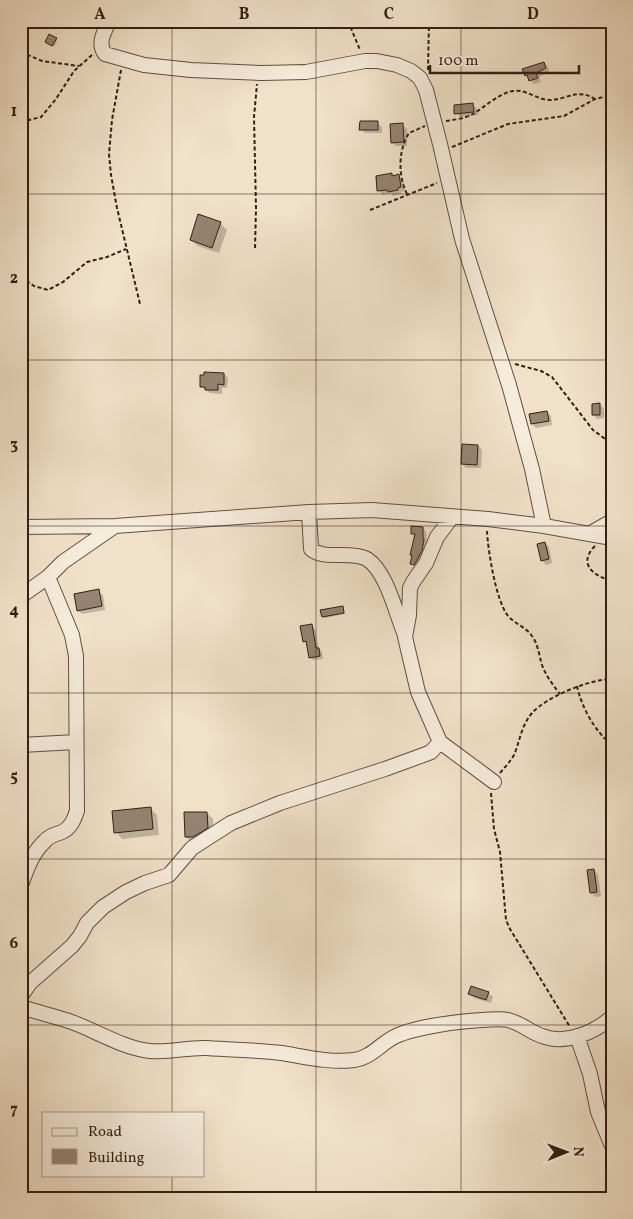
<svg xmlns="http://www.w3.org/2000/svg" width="633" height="1219" font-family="Vollkorn,serif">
  <rect width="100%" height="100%" fill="#f1e1c9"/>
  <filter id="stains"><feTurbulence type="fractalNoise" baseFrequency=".004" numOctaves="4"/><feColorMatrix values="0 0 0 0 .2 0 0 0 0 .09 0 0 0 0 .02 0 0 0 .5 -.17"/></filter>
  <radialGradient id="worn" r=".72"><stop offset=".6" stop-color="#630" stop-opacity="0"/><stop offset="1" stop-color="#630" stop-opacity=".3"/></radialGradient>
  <!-- shadow -->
  <path fill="#0003" d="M56,39L57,41L54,47L48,44Z
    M543,63L548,67L549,72L539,77L541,82L534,84L526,75Z
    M473,105L477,109L478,115L460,117L456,113Z
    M377,123L382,127V133H365L361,129Z
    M402,125L407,129V146H396L392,142Z
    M392,174L394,177L398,176L403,180L405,191L401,192L402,194L393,196L391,193L383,195L379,191L378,177Z
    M220,223L227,230L219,253L198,246L191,240Z
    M224,374L228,378L227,388H222V394L210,393L201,386Z
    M599,404L604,408V418L597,419L593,414Z
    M547,412L551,416L552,425L536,428L532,424L531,415Z
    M478,446L482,450L481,468H466L462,464Z
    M423,528L426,532L427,544L418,567L411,563L413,556L411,554L415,537L412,533Z
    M545,543L549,547L552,563L546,565L542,560Z
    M98,591L103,595L105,610L82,614L78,610Z
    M343,607L345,614L325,618L323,617Z
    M312,626L315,629L319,649L322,652L323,659L313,660L310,657L308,645L304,641Z
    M151,809L157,815L159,835L122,839L116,832Z
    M207,813L213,819L214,834L192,843L186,837Z
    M594,870L598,875L601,896L596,897L591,893L588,871Z
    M488,993L493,997L491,1003L474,998L470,994Z
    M47,1196L48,1198H27L26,1197Z"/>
  <!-- building -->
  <path fill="#968372" stroke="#331d14" d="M49,34L57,38L52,46L45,42Z
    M544,62L546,68L536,73L538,78L529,81L527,75L525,76L522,69Z
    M473,103L474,112L454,114V105Z
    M360,121H378V130H359Z
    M403,123L404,142L391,143L390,124Z
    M392,173V176L399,174L401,187L398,188V190L388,192L387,190L377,191L376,176Z
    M198,214L221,222L212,248L190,240Z
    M204,372L224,373V385L218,384V390H205V387H200V375H204Z
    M600,403V415H592V404Z
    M547,411L549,421L531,424L529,414Z
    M462,444L478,445L477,465L461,464Z
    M411,526L423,527V539H424L422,551L414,565L410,564L412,555H410L415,534H411Z
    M545,542L549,559L541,561L537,544Z
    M99,589L102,606L77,611L74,594Z
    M343,606L344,613L322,617L320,610Z
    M312,624L316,648H319L320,656L309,658L306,641L303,642L300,626Z
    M151,807L153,829L114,833L112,811Z
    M184,812H207L208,828L193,837H185Z
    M594,869L597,892L590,893L587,870Z
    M471,986L489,992L486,1000L468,994Z"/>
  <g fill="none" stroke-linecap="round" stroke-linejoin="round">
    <!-- minor casing -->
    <g stroke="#624e41" stroke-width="16">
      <path id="minor" d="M109,21C104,33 97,43 105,54L144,65L191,70L262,73L306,72L365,61H377L397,65L411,71L420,78L426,90L440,144L462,239L509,385L532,469L544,526
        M309,512L311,549C319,556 331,555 341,555C349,555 360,555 367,559C387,572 396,614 405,635
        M452,517L437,537L426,563L413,582L410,588L409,615L405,637L418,692L440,742L494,782
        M21,527L115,526L309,512L372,510L488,519L544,526L612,538
        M589,534L612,521
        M21,598L24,594L48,577L63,562L115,526
        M21,745L76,742
        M21,885C27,869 32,853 45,841C50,835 55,835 62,832C71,828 74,819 77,811L76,656L72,635L48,577
        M21,996L30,983L72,946L80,936L87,923L103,907L126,892L145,883L169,875L192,848L231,823L280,803L385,769L426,754L431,752L440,742
        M21,1007C37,1012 53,1016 69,1021C95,1030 122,1048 150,1051C169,1053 188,1047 207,1048C232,1050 258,1050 282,1053C306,1057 330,1063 354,1060C371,1058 381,1043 396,1036C415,1027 460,1021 482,1020C490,1020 500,1018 508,1020C521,1023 530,1032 542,1036C565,1045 594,1033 612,1017
        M577,1036L590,1074L598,1112L612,1146"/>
    </g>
    <!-- path -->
    <path stroke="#331d14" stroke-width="2" stroke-dasharray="4 2.5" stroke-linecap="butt" d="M348,21L360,50
      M21,52L42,61L79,66
      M121,70L112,120L109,154L111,175L117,208L140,304
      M428,70L429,21
      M446,121C454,120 466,118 473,114C485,107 499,93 513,91C527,89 537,100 550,100C569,99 577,88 595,99
      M21,122L41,117L56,99L74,71L93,54
      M452,147L508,124L564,116L595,99L612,95
      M407,194C398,176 398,150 409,133L425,126
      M370,210L437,183
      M255,248L256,208L254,117L257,84
      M21,277L34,286L48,290L63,282L87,262L107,257L126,249
      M515,364L541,371L552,377L593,430L612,444
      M487,531C488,551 496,601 508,616C515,624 526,627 532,636C538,644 539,655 542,665C546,676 553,685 560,694
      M595,546C577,564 594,576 612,581
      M577,686C581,706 595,732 612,745
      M500,773C505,767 510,762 514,755C520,741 521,726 532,713C546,697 590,679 612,679
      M491,793L494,829L500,852L506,920L510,929L570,1027"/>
    <!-- minor -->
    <use href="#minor" stroke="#f6ecdc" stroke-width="14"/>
  </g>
  <!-- grid -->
  <path fill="none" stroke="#331d14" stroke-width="1" stroke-opacity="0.55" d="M172,21V1113M316,21V1198M461,21V1198M21,194H612M21,360H612M21,526H612M21,693H612M21,859H612M21,1025H612M172,1175V1198"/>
  <!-- margin -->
  <rect width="633" height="1219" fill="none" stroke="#f1e1c9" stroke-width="55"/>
  <!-- legend -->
  <rect x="42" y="1112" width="162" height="65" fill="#f6ecdc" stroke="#a8998c"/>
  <rect x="52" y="1128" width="25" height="8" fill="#f6ecdc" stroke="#a8998c"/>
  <text x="88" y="1136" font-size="15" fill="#331d14">Road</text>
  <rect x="52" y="1149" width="25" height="15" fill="#968372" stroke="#a8998c"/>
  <text x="88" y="1162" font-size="15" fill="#331d14">Building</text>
  <!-- north arrow -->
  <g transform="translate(566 1152) rotate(89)" stroke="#f6ecdc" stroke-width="4" paint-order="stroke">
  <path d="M0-4L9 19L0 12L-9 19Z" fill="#331d14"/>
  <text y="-8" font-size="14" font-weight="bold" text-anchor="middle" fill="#331d14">N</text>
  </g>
  <!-- scale -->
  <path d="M430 65v8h149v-8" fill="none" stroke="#331d14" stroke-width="2.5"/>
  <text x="438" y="65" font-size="15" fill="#331d14" stroke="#f6ecdc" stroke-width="4" paint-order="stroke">100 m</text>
  <rect x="28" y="28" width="578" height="1164" fill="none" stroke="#331d14" stroke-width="2"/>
  <g font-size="16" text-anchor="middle" font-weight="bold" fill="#331d14">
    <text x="100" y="19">A</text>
    <text x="244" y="19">B</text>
    <text x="389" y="19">C</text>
    <text x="533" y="19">D</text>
    <text x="14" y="116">1</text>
    <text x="14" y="283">2</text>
    <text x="14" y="449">3</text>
    <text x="14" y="615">4</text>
    <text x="14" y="781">5</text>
    <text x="14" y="948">6</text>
    <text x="14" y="1114">7</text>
  </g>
  <rect width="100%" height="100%" filter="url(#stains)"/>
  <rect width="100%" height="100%" fill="url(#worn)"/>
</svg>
